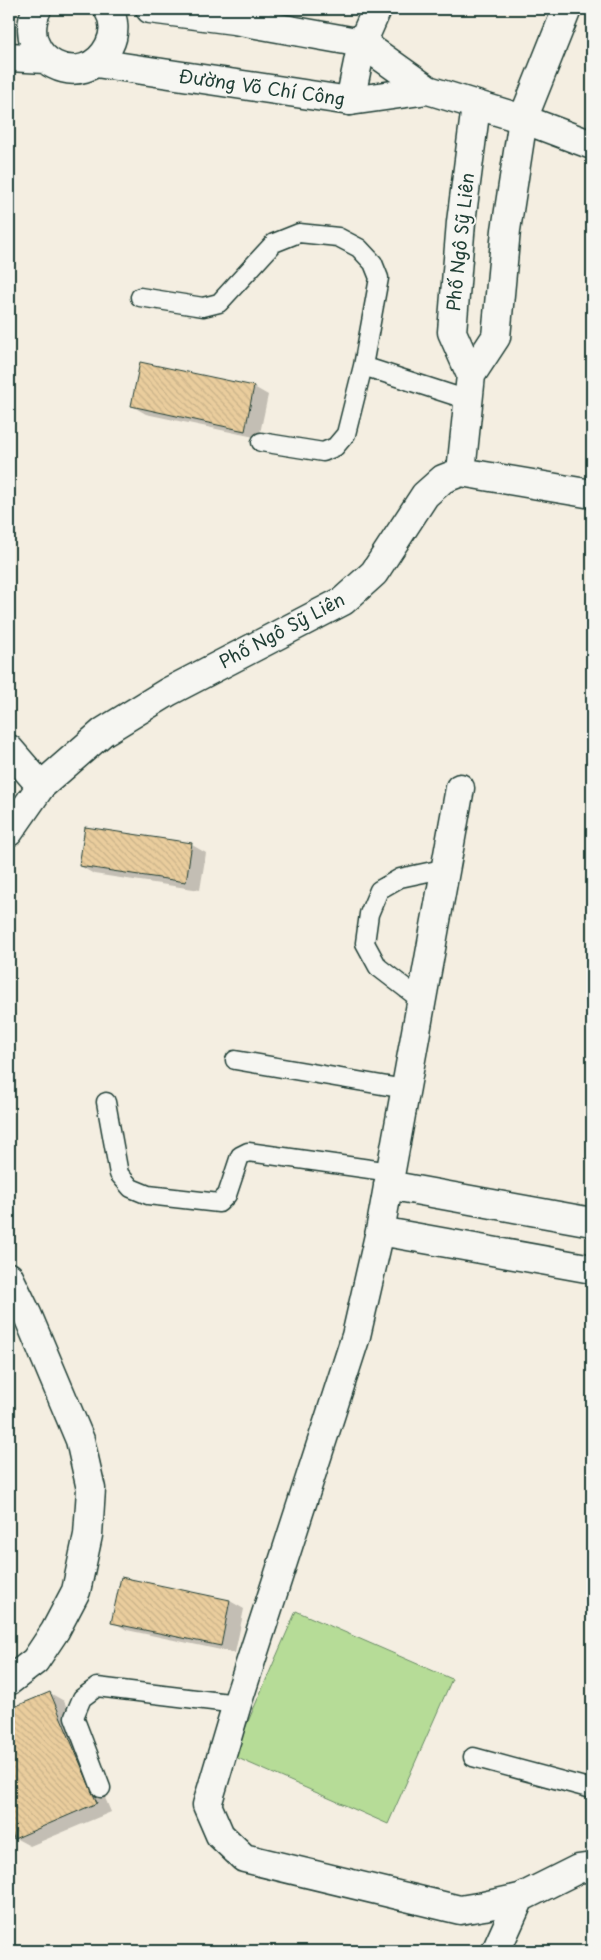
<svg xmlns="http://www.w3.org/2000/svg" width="601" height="1960" font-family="'Playpen Sans',sans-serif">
  <defs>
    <pattern id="building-back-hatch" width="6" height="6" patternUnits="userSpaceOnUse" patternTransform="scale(1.25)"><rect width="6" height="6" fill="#eacd9d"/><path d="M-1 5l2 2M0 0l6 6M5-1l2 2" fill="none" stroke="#c8b188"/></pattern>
  </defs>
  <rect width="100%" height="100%" fill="#f4eee1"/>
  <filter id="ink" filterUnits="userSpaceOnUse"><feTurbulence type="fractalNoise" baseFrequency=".02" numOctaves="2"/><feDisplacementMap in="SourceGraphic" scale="10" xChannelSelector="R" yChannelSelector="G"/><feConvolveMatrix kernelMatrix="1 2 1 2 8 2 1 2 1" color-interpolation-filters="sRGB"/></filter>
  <g filter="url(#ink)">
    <!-- pitch -->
    <path fill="#b6dc97" stroke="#6a8c66" d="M296,1611L452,1679L388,1824L233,1756Z"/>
    <!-- shadow -->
    <path fill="#0003" d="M254,387L268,395L259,438L146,414L132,406Z
      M86,829L192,845L206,853L200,890L94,874L80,866Z
      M122,1579L230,1601L244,1609L235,1653L127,1630L113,1622Z
      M50,1693L64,1701L111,1812L30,1846L15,1838L9,1823V1711Z"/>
    <!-- building -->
    <path fill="url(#building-back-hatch)" stroke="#1f3d34" d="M140,362L254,386L245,431L131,406Z
      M85,827L192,843L186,882L79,866Z
      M121,1577L230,1600L221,1646L111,1623Z
      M50,1692L97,1803L14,1839L9,1826V1709Z"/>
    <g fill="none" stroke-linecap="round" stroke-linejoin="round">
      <!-- service casing -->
      <g stroke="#1f3d34" stroke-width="21">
        <path id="service" d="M140,297L203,307L219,303L274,243L299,233L338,237L359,248L373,263L379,278L363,366L468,400
          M261,442L323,452L335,447L346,434L363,366
          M421,1000L378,967L365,943L369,914L379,890L400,878L447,868
          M235,1060L405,1089
          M106,1102L119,1174L131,1188L148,1195L219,1203L227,1195L240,1156L248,1152L391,1172
          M473,1757L592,1789
          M101,1788L74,1717L82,1698L97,1687L237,1704"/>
      </g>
      <!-- minor casing -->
      <g stroke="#1f3d34" stroke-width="31">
        <path id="minor" d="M350,101L362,43L377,9
          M471,375L496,337L506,230L523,119L567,9
          M461,472L592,494
          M9,749L41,786
          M460,788L380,1231L356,1336L237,1704L207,1805L220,1835L244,1858L460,1910L484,1906L520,1898
          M9,832L41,786L103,732L168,692L343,601L374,573L425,495L443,479L461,472L471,375L452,332L461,222L476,106
          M388,1185L592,1222
          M380,1231L592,1269
          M9,1277L27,1314L80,1440L91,1489L88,1535L76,1591L55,1631L35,1661L9,1681
          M496,1951L520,1898L578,1869L592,1867"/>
      </g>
      <!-- secondary casing -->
      <g stroke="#1f3d34" stroke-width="31">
        <path id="secondary" d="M37,9C13,60 84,95 109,46C115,34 115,20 108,9
          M150,9L234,20L362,43L428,90L523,119L592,145
          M9,57L45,59
          M96,63L350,101L428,90"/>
      </g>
      <!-- service -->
      <use href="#service" stroke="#f6f6f2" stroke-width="18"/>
      <!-- minor -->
      <use href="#minor" stroke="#f6f6f2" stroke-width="28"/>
      <!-- secondary -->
      <use href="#secondary" stroke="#f6f6f2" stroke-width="28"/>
    </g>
  </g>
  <g text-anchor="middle" stroke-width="4" stroke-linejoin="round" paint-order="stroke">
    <!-- street labels -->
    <g font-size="18" fill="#1f3d34" stroke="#f6f6f2">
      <text transform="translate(262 88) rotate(8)" y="6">Đường Võ Chí Công</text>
      <text transform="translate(461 242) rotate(-84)" y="6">Phố Ngô Sỹ Liên</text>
      <text transform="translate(282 631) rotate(-28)" y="6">Phố Ngô Sỹ Liên</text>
    </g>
  </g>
  <!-- margin -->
  <rect width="601" height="1960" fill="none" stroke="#f6f6f2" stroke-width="30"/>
  <rect x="15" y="15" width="571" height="1930" fill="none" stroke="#1f3d34" stroke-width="2" filter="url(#ink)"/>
</svg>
